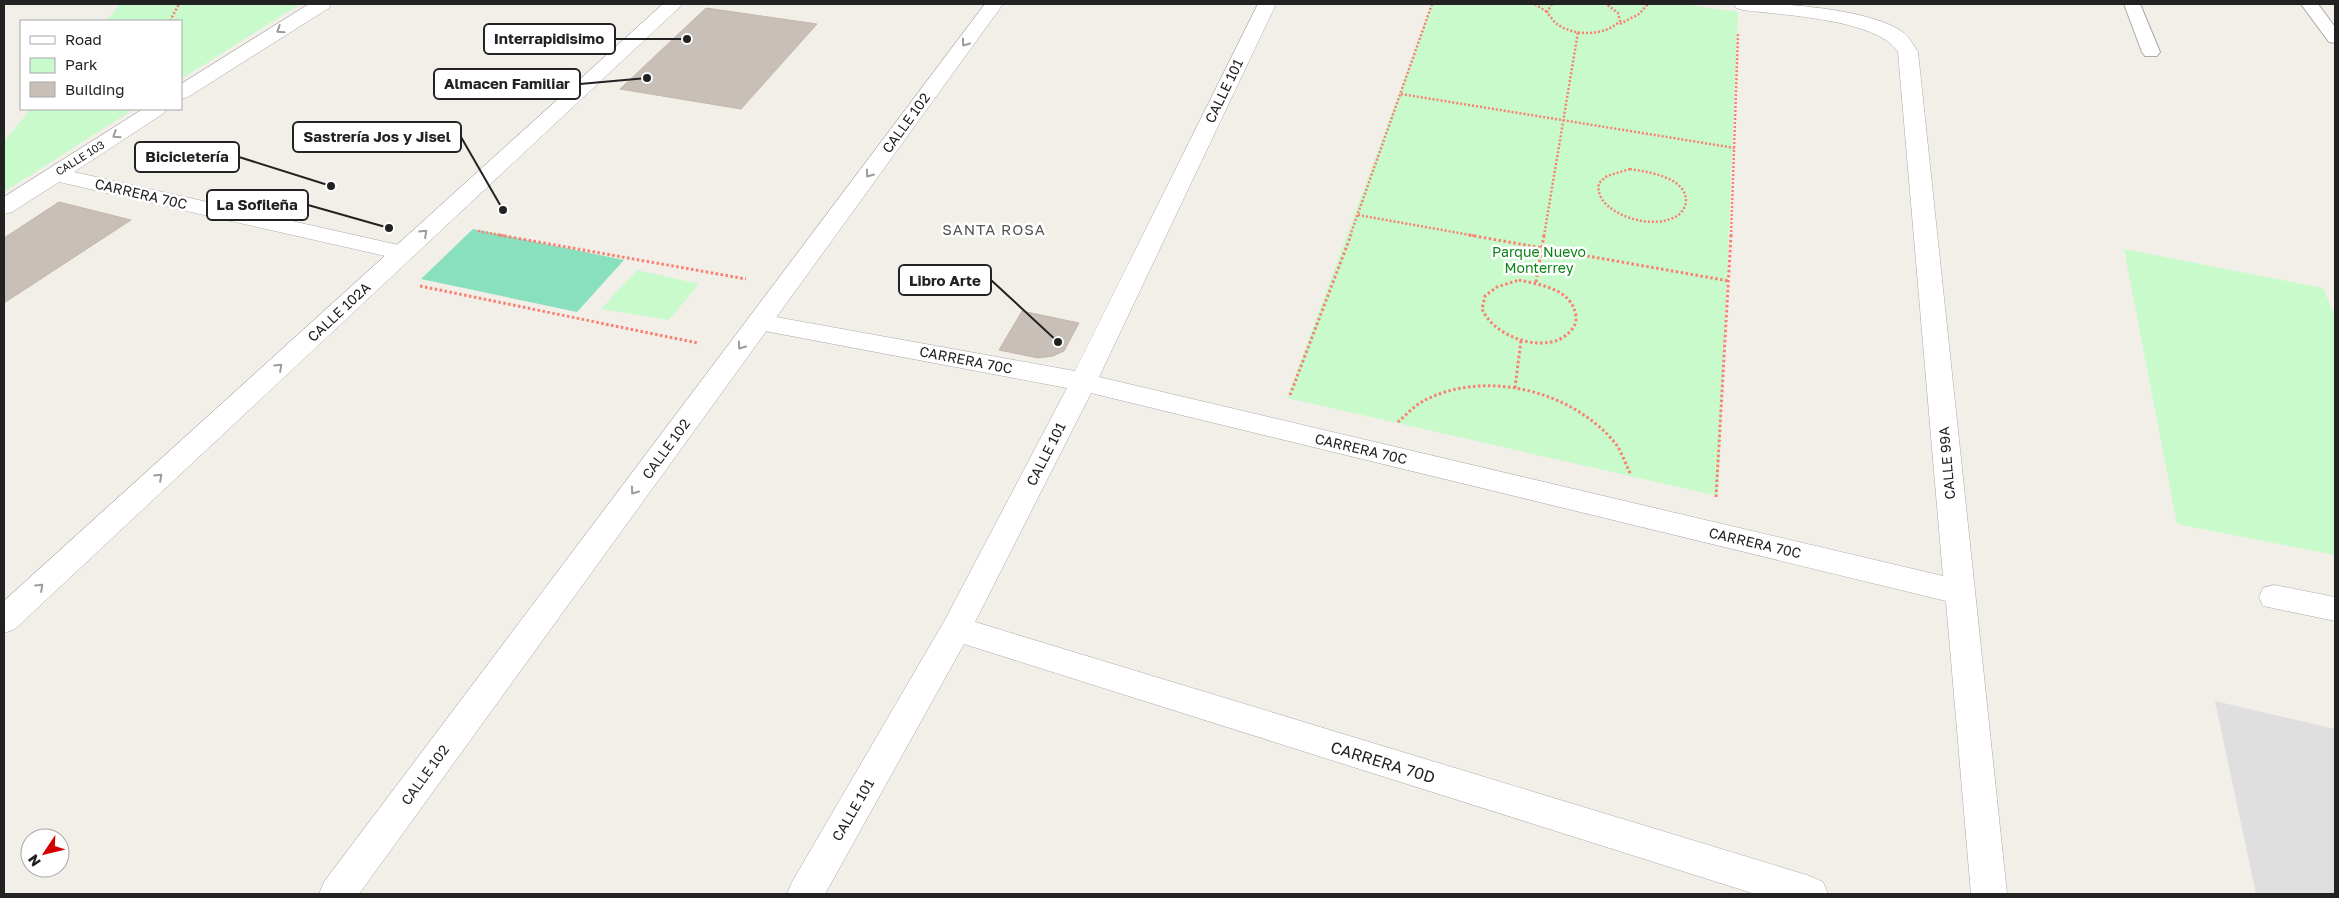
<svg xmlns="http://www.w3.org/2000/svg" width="2339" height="898" font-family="'Golos Text',sans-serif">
  <rect width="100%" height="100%" fill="#f2efe9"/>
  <!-- residential -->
  <path fill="#e0dfdf" d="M2215,701L2335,729V894H2256Z"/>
  <!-- park -->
  <path fill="#c8facc" d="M120,4H300L181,79V21H106Z
    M1432,4H1683L1738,12L1718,496L1287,398Z
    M31,109H134L4,192V141Z
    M2124,249L2323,288L2335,317V555L2177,524Z
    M637,270L699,284L669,320L601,309Z"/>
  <!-- pitch -->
  <path fill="#88e0be" d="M473,229L624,260L577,312L421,279Z"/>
  <!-- building -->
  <path fill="#c7bfb8" stroke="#c4b6ab" d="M706,8L817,24L741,109L620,89Z
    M59,202L131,220L4,303V238Z
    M1022,311L1079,323L1064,351L1053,356L1038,358L999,350Z"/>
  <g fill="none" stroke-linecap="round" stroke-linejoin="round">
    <!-- service casing -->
    <g stroke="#a9a9a9" stroke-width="2">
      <path id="service" d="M2124,4H2140L2160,52L2157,56H2145L2142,52Z
        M2301,4H2318L2335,27V43L2329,42Z"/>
    </g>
    <!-- minor casing -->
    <g stroke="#a9a9a9" stroke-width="1">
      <path id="minor" d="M309,4H331L329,8L188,97L181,99V84Z
        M1258,4H1276L1099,377L1943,576L1898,52C1878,19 1781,15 1743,10L1736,8L1734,4C1772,1 1875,9 1904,33C1910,38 1914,46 1918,52L2007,894H1971L1946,601L1091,393L975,622L1810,876L1823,882L1828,894H1755L964,644L825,894H787L792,882L945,620L1067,388L759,330L750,328L747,322L750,316L759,314L1075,371Z
        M143,109H167L164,113L74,172L403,246L411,248L415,253L411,258L403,260L59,182L12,212L4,214V197Z
        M2274,585L2335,597V621L2263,606L2259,597L2263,588Z"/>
    </g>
    <!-- tertiary casing -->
    <g stroke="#a9a9a9" stroke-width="1">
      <path id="tertiary" d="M663,4H683L15,629L4,633V601Z
        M985,4H1003L359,894H319L324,882Z"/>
    </g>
    <!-- path-far1 -->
    <path stroke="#fa8072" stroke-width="2.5" stroke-dasharray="2 2" stroke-linecap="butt" d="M1535,4L1547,12
      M1552,4L1547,12C1550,16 1553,21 1557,24C1575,37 1605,36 1620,21L1618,13L1606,4
      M170,21L179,4
      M1620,24L1639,14L1648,4
      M1401,94L1735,148
      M1630,169C1648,172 1685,177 1686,200C1686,206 1682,213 1677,216C1657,228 1624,220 1608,206C1601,200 1597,192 1599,183L1607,176Z
      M1358,215L1476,236
      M478,231L506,236
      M1350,236L1432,4
      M1544,236L1578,32
      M1731,236L1738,34"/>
    <!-- path -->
    <path stroke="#fa8072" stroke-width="3" stroke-dasharray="2.5 2.5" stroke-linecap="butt" d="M499,235L746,279
      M1469,235L1729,281
      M1519,280C1541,285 1573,289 1576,317C1577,327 1567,336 1558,340C1532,350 1493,334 1482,309L1485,296L1497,287Z
      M1536,282L1544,235
      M420,286L698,343
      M1515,388L1521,340
      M1290,395L1351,235
      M1398,422C1406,415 1415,405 1425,400C1487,369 1573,391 1616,444C1622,453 1626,465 1631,475
      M1716,497L1731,235"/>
    <!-- service -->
    <use href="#service" fill="#fff" fill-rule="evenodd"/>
    <!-- minor -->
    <use href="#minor" fill="#fff" fill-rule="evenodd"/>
    <!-- tertiary -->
    <use href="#tertiary" fill="#fff" fill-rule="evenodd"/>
  </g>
  <!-- one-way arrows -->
  <defs><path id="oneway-chevron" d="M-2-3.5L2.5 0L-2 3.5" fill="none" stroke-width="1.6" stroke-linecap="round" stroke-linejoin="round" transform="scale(1.25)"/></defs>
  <g stroke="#9c9c9c">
    <use href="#oneway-chevron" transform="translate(280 30) rotate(147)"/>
    <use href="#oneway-chevron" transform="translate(965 43) rotate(126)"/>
    <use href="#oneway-chevron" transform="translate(116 135) rotate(147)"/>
    <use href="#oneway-chevron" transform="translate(869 174) rotate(126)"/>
    <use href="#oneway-chevron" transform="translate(424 233) rotate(-43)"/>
    <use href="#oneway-chevron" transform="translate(741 346) rotate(126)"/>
    <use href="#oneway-chevron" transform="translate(279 367) rotate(-43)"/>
    <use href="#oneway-chevron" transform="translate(159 477) rotate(-43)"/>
    <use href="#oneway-chevron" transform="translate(634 491) rotate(126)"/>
    <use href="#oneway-chevron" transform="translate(40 587) rotate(-43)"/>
  </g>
  <g text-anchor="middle" stroke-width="5" stroke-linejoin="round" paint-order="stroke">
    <!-- far-street labels -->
    <g font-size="11" fill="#222" stroke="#fff">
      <text transform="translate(80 158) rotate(-32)" y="4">CALLE 103</text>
    </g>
    <!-- street labels -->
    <g font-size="14" fill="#222" stroke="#fff">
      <text transform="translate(1224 91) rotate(-64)" y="5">CALLE 101</text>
      <text transform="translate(906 123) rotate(-54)" y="5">CALLE 102</text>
      <text transform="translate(141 194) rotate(13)" y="5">CARRERA 70C</text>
      <text transform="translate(339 312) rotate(-43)" y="5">CALLE 102A</text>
      <text transform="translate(966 360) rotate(11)" y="5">CARRERA 70C</text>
      <text transform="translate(666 449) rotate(-54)" y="5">CALLE 102</text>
      <text transform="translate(1361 449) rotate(13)" y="5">CARRERA 70C</text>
      <text transform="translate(1046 454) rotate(-63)" y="5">CALLE 101</text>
      <text transform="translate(1947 463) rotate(-95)" y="5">CALLE 99A</text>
      <text transform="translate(1755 543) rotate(13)" y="5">CARRERA 70C</text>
      <text transform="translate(425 775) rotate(-54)" y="5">CALLE 102</text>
      <text transform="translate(853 810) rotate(-60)" y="5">CALLE 101</text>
    </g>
    <!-- park labels -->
    <g font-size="14" fill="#0c8416" stroke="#fff">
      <text x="1539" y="257">Parque Nuevo<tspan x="1539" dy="16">Monterrey</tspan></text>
    </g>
    <!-- neighbourhood labels -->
    <g font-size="15" letter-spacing="1" fill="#555" stroke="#fff">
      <text x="994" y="235">SANTA ROSA</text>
    </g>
    <!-- near-street labels -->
    <g font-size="16" fill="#222" stroke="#fff">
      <text transform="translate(1383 762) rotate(17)" y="6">CARRERA 70D</text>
    </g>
  </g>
  <!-- callouts -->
  <path fill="none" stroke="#222" stroke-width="2" d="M687 39L615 39M647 78L580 84M503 210L461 137M331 186L239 157M389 228L308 205M1058 342L991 280"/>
  <g fill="#222" stroke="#fff" stroke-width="2">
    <circle cx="687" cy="39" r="5"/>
    <circle cx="647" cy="78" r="5"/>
    <circle cx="503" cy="210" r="5"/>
    <circle cx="331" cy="186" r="5"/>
    <circle cx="389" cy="228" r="5"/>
    <circle cx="1058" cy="342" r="5"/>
  </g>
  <g fill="#fff" stroke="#222" stroke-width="2">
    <rect x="484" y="24" width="131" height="30" rx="5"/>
    <rect x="434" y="69" width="146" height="30" rx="5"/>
    <rect x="293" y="122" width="168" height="30" rx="5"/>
    <rect x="135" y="142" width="104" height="30" rx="5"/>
    <rect x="207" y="190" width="101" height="30" rx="5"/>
    <rect x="899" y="265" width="92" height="30" rx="5"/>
  </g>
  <g font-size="15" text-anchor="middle" font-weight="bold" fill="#222">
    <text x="549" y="44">Interrapidisimo</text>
    <text x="507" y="89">Almacen Familiar</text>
    <text x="377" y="142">Sastrería Jos y Jisel</text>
    <text x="187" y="162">Bicicletería</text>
    <text x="257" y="210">La Sofileña</text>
    <text x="945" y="286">Libro Arte</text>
  </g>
  <!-- border -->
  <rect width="2339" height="898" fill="none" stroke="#222222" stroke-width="10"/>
  <!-- legend -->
  <rect x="20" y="20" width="162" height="90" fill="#ffffff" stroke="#a7a7a7"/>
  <rect x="30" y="36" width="25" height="8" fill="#ffffff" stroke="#a7a7a7"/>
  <text x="65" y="45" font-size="15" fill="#222222">Road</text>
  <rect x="30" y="58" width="25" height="15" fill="#c8facc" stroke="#a7a7a7"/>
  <text x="65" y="70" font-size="15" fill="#222222">Park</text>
  <rect x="30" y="82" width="25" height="15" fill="#c7bfb8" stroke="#a7a7a7"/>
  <text x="65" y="95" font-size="15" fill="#222222">Building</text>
  <!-- north arrow -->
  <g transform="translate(45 853) rotate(235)"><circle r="24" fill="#ffffff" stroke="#a7a7a7"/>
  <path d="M0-4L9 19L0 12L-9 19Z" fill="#d40000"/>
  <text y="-8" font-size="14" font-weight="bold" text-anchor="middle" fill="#222222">N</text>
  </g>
</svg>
